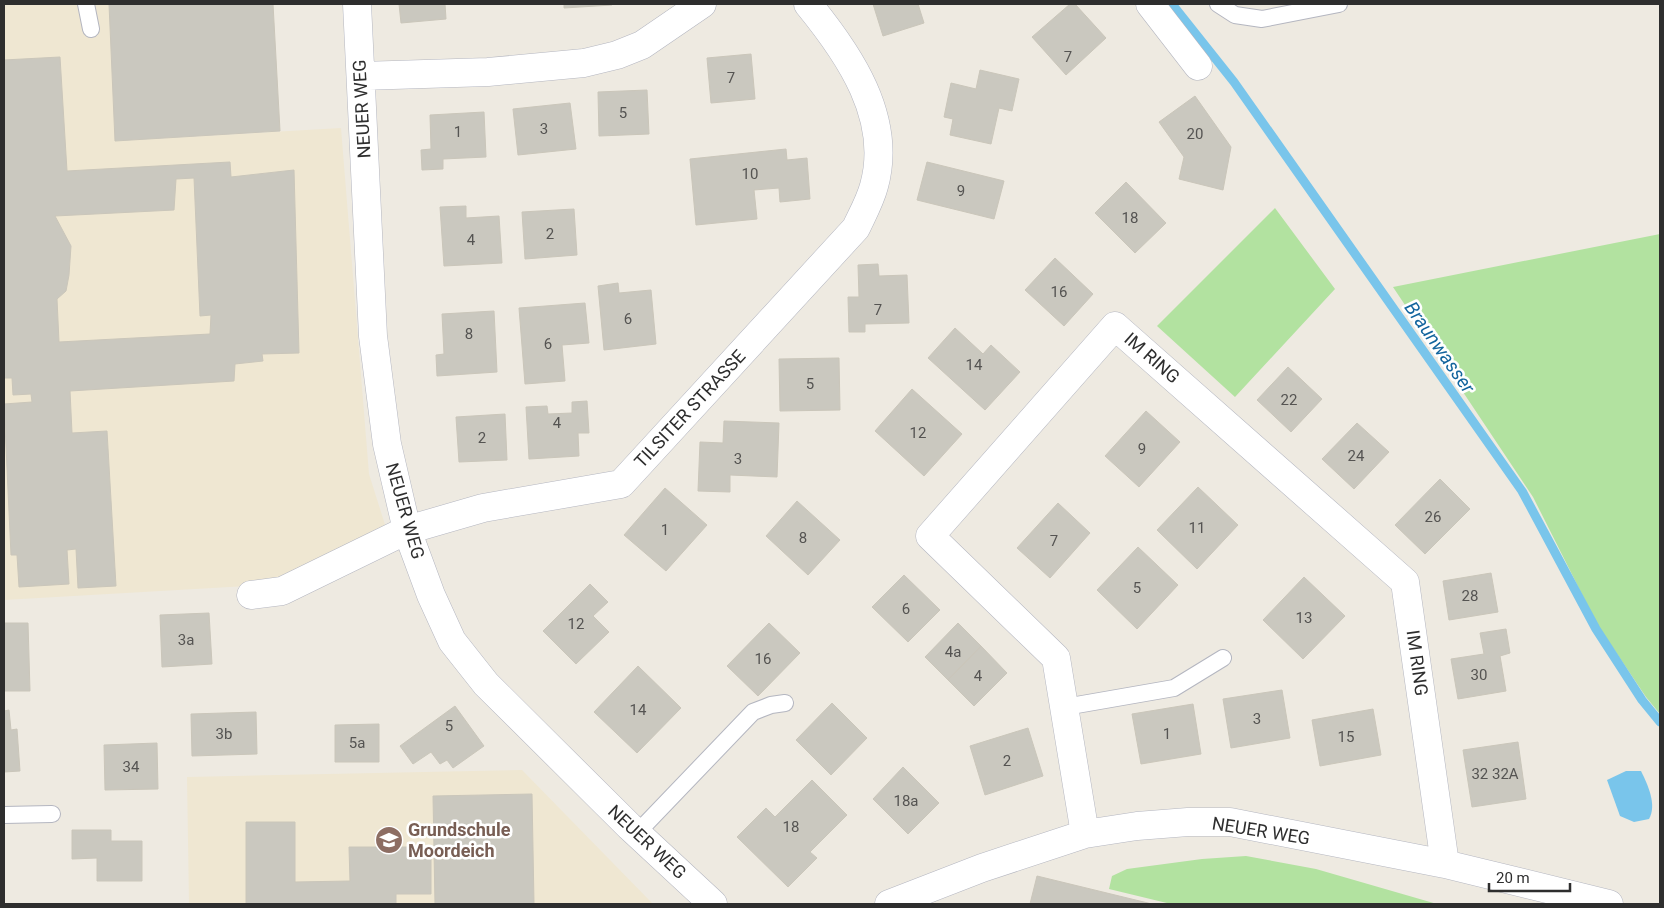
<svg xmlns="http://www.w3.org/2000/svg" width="1664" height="908" font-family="Roboto,sans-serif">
  <rect width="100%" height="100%" fill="#eeeae1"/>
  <!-- education -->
  <path fill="#efe7d2" d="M4,4H109L115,141L341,128L369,474L387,531L282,584L4,600Z
    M522,770L653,904H189L187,777Z"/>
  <!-- green -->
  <path fill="#b2e2a0" d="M1275,208L1335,289L1235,397L1157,326Z
    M1660,234V714L1646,697L1597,624L1533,497L1393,287Z
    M1246,856L1316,869L1437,904H1171L1109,889L1112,876L1127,869L1202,859Z"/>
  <!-- water -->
  <path fill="#79c5eb" d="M1626,771H1641C1648,785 1657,805 1649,819L1634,822L1620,816L1607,780Z"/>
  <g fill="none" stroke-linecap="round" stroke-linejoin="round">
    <!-- stream -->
    <path stroke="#79c5eb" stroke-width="9" d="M1172,4L1234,82L1522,491L1596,629L1642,700L1660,722"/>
  </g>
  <!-- building -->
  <path fill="#cac8bf" stroke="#cac6ba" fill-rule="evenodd" d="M109,4H273L280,131L115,141Z
    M399,4H445L446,19L401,23Z
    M564,4H612V5L564,8Z
    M873,4H918L924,23L883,36Z
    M1070,4H1075L1106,38L1066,75L1032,37Z
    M751,54L755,99L711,103L707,58Z
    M60,57L67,171L230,162L231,177L294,170L299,353L262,354L263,361L235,364L234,381L70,391L72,433L107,431L116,586L78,588L76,549L67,550L69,584L19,587L17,555H11L4,404L32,402L31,394L13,395L12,378H4V60ZM194,178L200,316L211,315L210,334L59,342L57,299L66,291L69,275L71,246L55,216L174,210L176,179Z
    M980,70L1019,79L1012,111L999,108L991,144L950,135L953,119L944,117L951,83L976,89Z
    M647,90L649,134L599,136L598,92Z
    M1195,96L1231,147L1223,190L1179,179L1184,157L1159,122Z
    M570,103L576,149L518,155L513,109Z
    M484,112L486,157L443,159V169L422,170L421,150L431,149L430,115Z
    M786,149L787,160L807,158L810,199L780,202L779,188L754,190L757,219L696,225L690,159Z
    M927,162L1004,181L994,219L917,200Z
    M1126,182L1166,223L1135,253L1095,213Z
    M466,206V218L499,216L502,263L444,266L440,207Z
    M574,209L577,255L525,259L522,212Z
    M1055,258L1093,294L1064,326L1025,290Z
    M878,264L879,276L907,275L909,323L865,324V332H849L848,297H859L858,265Z
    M618,283L619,293L651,290L656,344L604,350L598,286Z
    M585,303L589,343L562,345L565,381L525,384L519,308Z
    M494,311L497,372L437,376L436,355L444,354L442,314Z
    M955,328L983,354L991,345L1020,372L985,410L928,358Z
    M839,358L840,410L780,411L779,359Z
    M1288,367L1322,399L1291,432L1257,400Z
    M912,389L962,434L924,476L875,431Z
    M587,401L589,433H578L579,456L529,459L526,407L547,406L548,414L572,413V402Z
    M1146,411L1180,442L1139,487L1105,456Z
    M505,414L507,460L459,462L456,417Z
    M724,421L779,423L777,477L730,475V492L698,491L700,442L723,443Z
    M1357,423L1389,452L1354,489L1322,459Z
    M1440,479L1470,509L1425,554L1395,525Z
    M1198,487L1238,525L1197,569L1157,530Z
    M665,488L707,525L666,571L624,535Z
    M797,501L840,540L808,575L766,536Z
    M1058,503L1090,533L1050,578L1017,548Z
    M1138,547L1178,585L1137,629L1097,590Z
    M1491,573L1498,612L1449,620L1443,581Z
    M904,575L940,610L908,642L872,607Z
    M1304,577L1345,616L1303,659L1263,620Z
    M590,584L608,602L593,616L609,632L576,664L543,631Z
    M209,613L212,664L162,667L160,615Z
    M4,623H28L30,691H4Z
    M769,623L800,653L758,696L727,666Z
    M958,623L981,646L948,680L925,657Z
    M1506,629L1510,653L1500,656L1506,691L1458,699L1451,659L1484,654L1480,633Z
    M981,646L1007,673L974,706L948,680Z
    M638,666L681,708L637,753L594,712Z
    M1282,690L1290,738L1231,748L1223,699Z
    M832,703L867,738L831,775L796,740Z
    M1193,704L1201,754L1141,764L1132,714Z
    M455,706L484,746L453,768L447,760L440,764L431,752L413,764L400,746Z
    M1373,709L1381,755L1320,766L1312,720Z
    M9,710L11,730L17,729L20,771L4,772V711Z
    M256,712L257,754L192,756L191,714Z
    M379,724V762H335V725Z
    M1028,728L1043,776L985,795L970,746Z
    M1518,742L1526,799L1472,807L1463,750Z
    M157,743L158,789L105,790L104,745Z
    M903,767L939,803L908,834L873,799Z
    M812,780L847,815L810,852L817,858L788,887L737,837L766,808L775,817Z
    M532,794L534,904H435L433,796Z
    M246,822H295V882L350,881L349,847H431V894H396V904H246Z
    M72,830H111V841H142V881H97V858L72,859Z
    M1037,876L1152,904H1030Z"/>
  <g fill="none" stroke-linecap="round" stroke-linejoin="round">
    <!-- lane casing -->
    <g stroke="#b4b6c0" stroke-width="18">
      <path id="lane" d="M86,4L91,29
        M1218,4L1235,15L1262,19L1339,4
        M1065,707L1174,688L1223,658
        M4,815L52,814
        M637,833L753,712L771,705L785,703"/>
    </g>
    <!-- street casing -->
    <g stroke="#b4b6c0" stroke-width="29">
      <path id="street" d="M357,4L373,336L387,444L407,530L431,595L452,641L486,684L629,826L713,904
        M1150,4L1198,66
        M361,76L488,72L584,63L617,55L642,45L702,4
        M251,595L282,591L407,530L483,508L621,484L856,228C862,215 870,201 874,186C893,118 849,54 808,4
        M1085,834L1056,658L930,536L1115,326L1405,582L1445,864
        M889,904L982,868L1085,834L1137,826L1188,822H1230L1445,864L1609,904"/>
    </g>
    <!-- lane -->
    <use href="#lane" stroke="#fff" stroke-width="16"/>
    <!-- street -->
    <use href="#street" stroke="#fff" stroke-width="28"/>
  </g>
  <!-- icons -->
  <defs>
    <g id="school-disc" transform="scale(1.4375)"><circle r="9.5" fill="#8d6e63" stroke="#fff"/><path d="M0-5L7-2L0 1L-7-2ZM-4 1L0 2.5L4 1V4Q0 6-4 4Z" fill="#fff"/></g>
  </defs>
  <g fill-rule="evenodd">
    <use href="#school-disc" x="389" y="840"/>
  </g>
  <g text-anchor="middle" stroke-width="5" stroke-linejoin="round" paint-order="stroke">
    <!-- number labels -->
    <g font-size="15" fill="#555452">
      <text x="1068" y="62">7</text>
      <text x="731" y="83">7</text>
      <text x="623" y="118">5</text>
      <text x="544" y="134">3</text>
      <text x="458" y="137">1</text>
      <text x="1195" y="139">20</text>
      <text x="750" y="179">10</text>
      <text x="961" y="196">9</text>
      <text x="1130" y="223">18</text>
      <text x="550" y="239">2</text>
      <text x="471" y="245">4</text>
      <text x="1059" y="297">16</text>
      <text x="878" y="315">7</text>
      <text x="628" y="324">6</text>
      <text x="469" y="339">8</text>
      <text x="548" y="349">6</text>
      <text x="974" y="370">14</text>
      <text x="810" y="389">5</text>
      <text x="1289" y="405">22</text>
      <text x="557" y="428">4</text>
      <text x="918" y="438">12</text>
      <text x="482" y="443">2</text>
      <text x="1142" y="454">9</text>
      <text x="1356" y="461">24</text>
      <text x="738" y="464">3</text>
      <text x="1433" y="522">26</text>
      <text x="1197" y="533">11</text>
      <text x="665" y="535">1</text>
      <text x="803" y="543">8</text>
      <text x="1054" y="546">7</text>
      <text x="1137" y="593">5</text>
      <text x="1470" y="601">28</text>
      <text x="906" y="614">6</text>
      <text x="1304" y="623">13</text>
      <text x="576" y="629">12</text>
      <text x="186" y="645">3a</text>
      <text x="953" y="657">4a</text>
      <text x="763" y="664">16</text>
      <text x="1479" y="680">30</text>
      <text x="978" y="681">4</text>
      <text x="638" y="715">14</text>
      <text x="1257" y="724">3</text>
      <text x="449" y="731">5</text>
      <text x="224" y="739">3b</text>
      <text x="1167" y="739">1</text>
      <text x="1346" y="742">15</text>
      <text x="357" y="748">5a</text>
      <text x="1007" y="766">2</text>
      <text x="131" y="772">34</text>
      <text x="1495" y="779">32 32A</text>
      <text x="906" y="806">18a</text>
      <text x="791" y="832">18</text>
    </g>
    <!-- street labels -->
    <g font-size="18" fill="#2e2e2e" stroke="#fff">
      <text transform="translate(362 109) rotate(-93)" y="6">NEUER WEG</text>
      <text transform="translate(1152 358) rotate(41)" y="6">IM RING</text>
      <text transform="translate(690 409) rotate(-47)" y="6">TILSITER STRASSE</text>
      <text transform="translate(405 511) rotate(74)" y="6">NEUER WEG</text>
      <text transform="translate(1417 663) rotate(82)" y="6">IM RING</text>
      <text transform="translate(1261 831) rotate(9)" y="6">NEUER WEG</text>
      <text transform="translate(647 842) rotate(43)" y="6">NEUER WEG</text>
    </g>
    <!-- education labels -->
    <g font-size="18" font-weight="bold" fill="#785e54" stroke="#fff" text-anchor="start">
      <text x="408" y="836">Grundschule<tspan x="408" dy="21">Moordeich</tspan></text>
    </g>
    <!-- water labels -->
    <g font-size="19" font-style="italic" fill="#12649d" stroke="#fff">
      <text transform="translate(1440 347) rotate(55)" y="7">Braunwasser</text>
    </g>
  </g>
  <!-- border -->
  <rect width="1664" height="908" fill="none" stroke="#2e2e2e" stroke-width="10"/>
  <!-- scale -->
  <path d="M1489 883v8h81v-8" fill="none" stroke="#2e2e2e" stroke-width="2.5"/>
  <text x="1496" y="883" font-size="15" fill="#2e2e2e" stroke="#ffffff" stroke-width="4" paint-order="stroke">20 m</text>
</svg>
